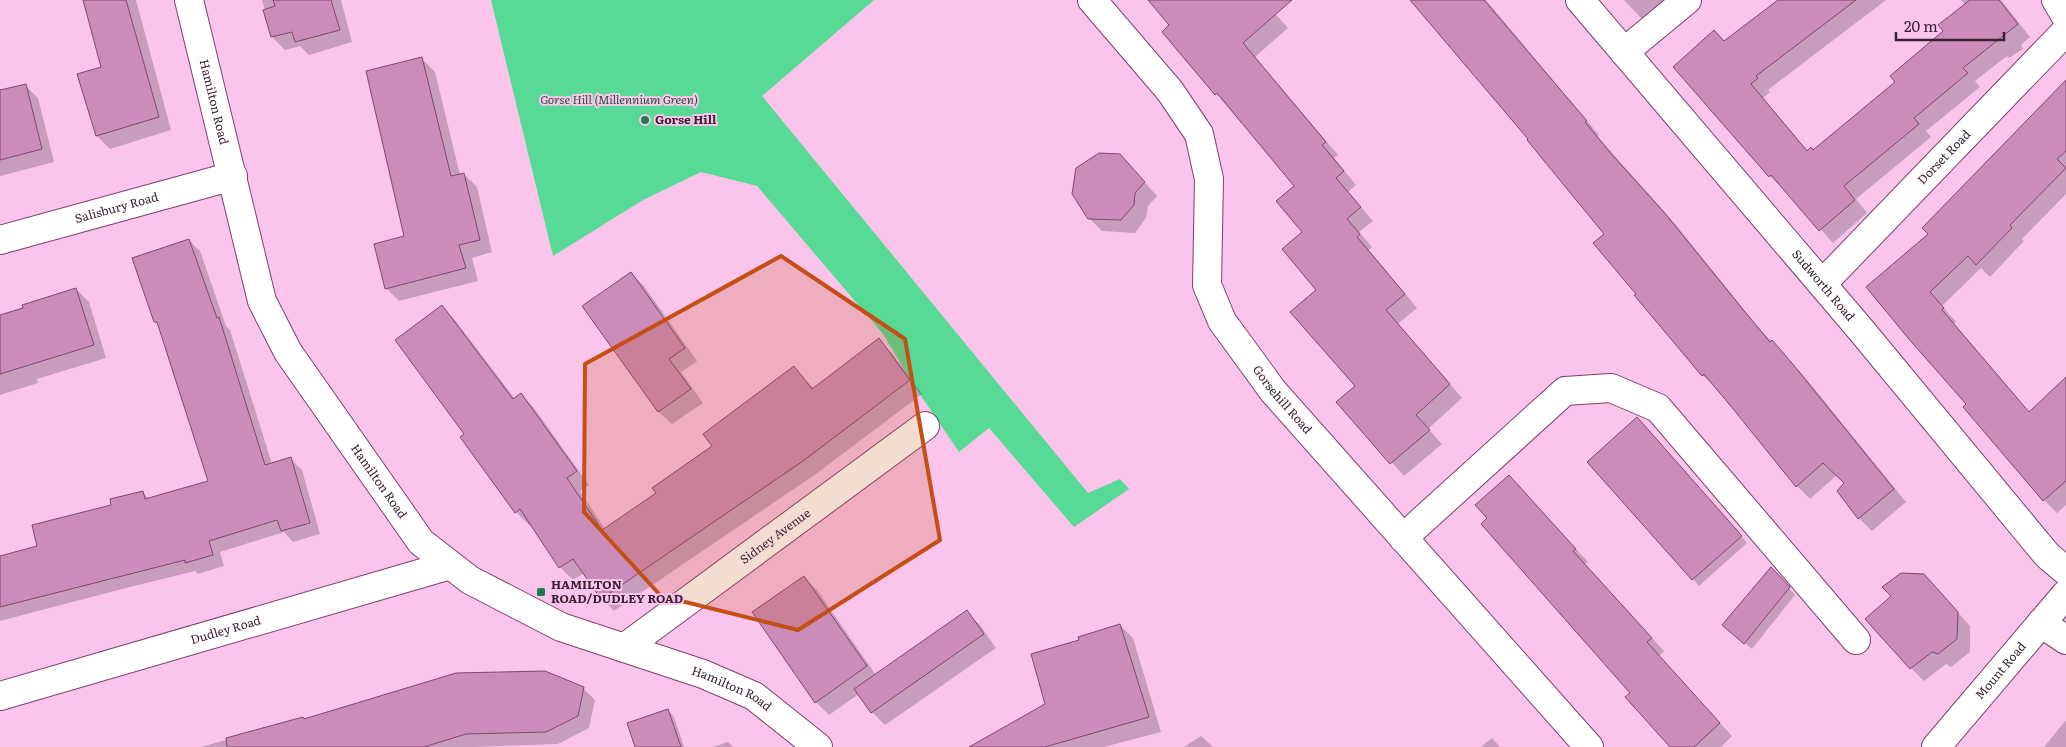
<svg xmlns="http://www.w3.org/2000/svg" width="2066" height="747" font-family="Literata,serif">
  <rect width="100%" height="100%" fill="#fbc5eb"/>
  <!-- green -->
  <path fill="#57da96" d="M491,0H874L762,96L1088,493L1120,479L1129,489L1074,527L989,428L959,452L913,384L883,334L757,186L701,172L643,200L553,256Z"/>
  <!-- shadow -->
  <path fill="#0003" d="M84,0H136L171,130L110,149L97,136L79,75L102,67Z
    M262,0H341L352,42L309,55L300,46L285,50L272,37Z
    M1149,0H1263L1288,28L1255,57L1338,155L1334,158L1356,185L1348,192L1373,221L1359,232L1372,247L1369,250L1417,308L1398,324L1462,398L1428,429L1442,444L1404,476L1338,402L1357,386L1317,290L1296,186L1163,32L1171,25Z
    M1414,0H1486L1599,135L1597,136L1676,225L1758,327L1804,376L1906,502L1872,531L1859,518L1845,483L1837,475L1810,499L1797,486L1717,388L1703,376L1676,344L1638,294L1606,235L1530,139Z
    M1624,0H1664L1642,19Z
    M1780,0H1886L1768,90L1770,92L1763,98L1808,151H1813L1897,82L1945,31L1965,5L1961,0H2001L2030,37L2021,45L2023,49L2009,58L2007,56L1975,81L1980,87L1926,131L1931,137L1856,199L1867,213L1833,243L1784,188L1783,189L1770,176L1725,42Z
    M422,59L435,72L460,175L464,174L477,187L492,252L472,258L478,281L399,301L386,288L405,237Z
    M2066,82V194L2022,239L2024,241L1990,277L1981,268L1942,306L1956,322L1954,324L2030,413L2066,379V505L2057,513L2044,500L1968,404L1909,337L1930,234Z
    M25,85L38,98L54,162L0,176V91Z
    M1132,168L1157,196L1148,206L1146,218L1135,233L1102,231L1089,218Z
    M189,240L200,251L226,326L230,330L272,464L291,459L302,470L320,534L293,542L284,532L220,552L224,566L198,574L195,571L122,589L0,621V557L38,547L113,506L142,492L149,499L210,482L159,326L156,322Z
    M631,273L644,286L697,361L681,372L703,403L672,424L659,412L584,306Z
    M76,289L89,302L106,358L37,379L38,383L0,395V316Z
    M442,307L454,319L515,399L521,395L534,408L589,485L580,491L605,529L657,494L713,447L794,367L814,389L879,340L892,353L922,394L816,474L614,611L602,598L584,573L573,580L560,567L531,524L529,525L516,512L462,437L466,434Z
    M1643,425L1747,543L1699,586L1589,462Z
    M1522,490L1588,562L1585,564L1664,651L1659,656L1732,736L1721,747H1672L1632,693L1559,613L1560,611Z
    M1778,576L1795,595L1752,649L1730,631Z
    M804,577L817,590L876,675L967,612L980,625L996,648L885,725L872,712L859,694L829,715L816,702Z
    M1937,589L1970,626V652L1951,667L1946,664L1924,681L1911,668Z
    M1120,625L1133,638L1161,732L1104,747H970L1047,704Z
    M583,688L595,700L589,728L558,744L474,747H201L303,718L305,720Z
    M668,710L674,717L684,747H637Z
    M2066,720V747H2044Z
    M1201,736L1213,747H1184Z
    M1492,738L1500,747H1481Z
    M728,742L733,747H713Z"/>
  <!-- building -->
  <path fill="#cc8cba" stroke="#7f4570" d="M83,0H126L159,117L96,136L77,74L101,67Z
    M273,0H331L340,30L295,42L292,32L271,37L263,10L275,6Z
    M1148,0H1292L1243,43L1326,142L1322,145L1344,171L1336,178L1361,207L1347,219L1360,234L1357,237L1405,294L1386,310L1450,384L1416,415L1430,430L1390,464L1336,402L1355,386L1290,312L1316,290L1282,249L1302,232L1276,201L1294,186L1217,93L1215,95L1162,32L1169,25Z
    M1410,0H1484L1587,121L1585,122L1614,157L1663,211L1745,312L1770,342L1772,340L1791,362L1894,489L1858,519L1837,491L1844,483L1823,463L1796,487L1734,410L1704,374L1702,376L1634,295L1636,294L1593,243L1604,234L1527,140L1528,139Z
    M1778,0H1856L1756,76L1758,78L1751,84L1807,151L1811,147L1813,150L1895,82L1890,76L1943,31L1938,25L1970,0H1999L2018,24L1963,68L1968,73L1914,118L1919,124L1844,186L1855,200L1819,231L1771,175L1769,177L1673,67L1714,30L1724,41Z
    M422,57L451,176L464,173L480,240L459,245L466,268L385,289L374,244L404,236L366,71Z
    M2066,80V151L2057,159L2066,168L2010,225L2012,228L1976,265L1968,256L1930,292L1944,308L1942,310L2029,412L2066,377V481L2043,501L1963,407L1966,404L1908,338L1866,287L1928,234L1922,228Z
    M26,84L42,149L0,160V90Z
    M1099,153L1120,154L1145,182L1135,193L1134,205L1121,220L1088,219L1072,194L1076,168Z
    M189,239L217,318L219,317L265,465L291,457L310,523L281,531L277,520L209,541L213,555L185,563V560L0,607V556L37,546L32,525L111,505L110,499L143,491L145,499L208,481L157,322H154L132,258Z
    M631,272L685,348L669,359L691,389L658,412L582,306Z
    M76,288L94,345L0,374V315L23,308L22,305Z
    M442,305L513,399L521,393L577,471L567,478L602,530L656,493L652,488L712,446L703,434L794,366L812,389L879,338L910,380L803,461L601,599L573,559L559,568L520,509L515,513L460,437L464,434L395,340Z
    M1637,417L1742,536L1692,580L1587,462Z
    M1509,475L1576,549L1573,551L1652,638L1647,642L1720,723L1694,747H1670L1625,697L1630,693L1481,524L1487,518L1475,505Z
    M1771,567L1790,587L1744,644L1722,625Z
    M1901,573L1924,574L1958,612L1957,639L1938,654L1932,652L1910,669L1865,619L1891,596L1882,587Z
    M804,576L867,666L815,703L752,612Z
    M967,610L984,634L871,713L854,689Z
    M1120,624L1149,717L1045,747H969L1045,704L1031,654L1079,640L1078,637Z
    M545,671L584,687L578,716L546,732L466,734L424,747H227L226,738L303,717L304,719L456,673Z
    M668,709L681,747H635L627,723Z"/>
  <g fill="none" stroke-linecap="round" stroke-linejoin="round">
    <!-- minor casing -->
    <g stroke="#7b416c" stroke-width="30">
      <g id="minor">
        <path id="s1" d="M189,0L262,301L288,352L421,542L470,580L561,627L703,674L754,696L818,747"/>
        <path id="s2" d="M1092,0L1170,91L1199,134L1209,179L1207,285L1222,321L1273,391L1589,747"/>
        <path id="s3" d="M1580,0L1861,330L2047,555L2066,571"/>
        <path d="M2056,0L2066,17"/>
        <path d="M1624,52L1687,0"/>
        <path id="s4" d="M0,240L233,176"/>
        <path id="s5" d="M1822,284L2066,31"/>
        <path d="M1403,538L1565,391L1611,388L1658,408L1856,640"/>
        <path d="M2041,623L2066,640"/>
        <path id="s6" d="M624,648L925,426"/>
        <path id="s7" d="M0,696L450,565"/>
        <path id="s8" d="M1936,747L2066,594"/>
      </g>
    </g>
    <!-- minor -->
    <use href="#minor" stroke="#fff" stroke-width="28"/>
  </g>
  <!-- marked area -->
  <path fill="#c54e14" fill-opacity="0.2" stroke="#c54e14" stroke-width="4" stroke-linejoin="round" d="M781,256L905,339L940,540L798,630L661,596L584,512L585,364Z"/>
  <!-- markers -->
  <g fill="#237c51" stroke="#fbc5eb" stroke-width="2">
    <circle cx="645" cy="120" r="5"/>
    <rect x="536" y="587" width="10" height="10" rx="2.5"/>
  </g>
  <g text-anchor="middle" stroke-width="4" stroke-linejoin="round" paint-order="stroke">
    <!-- park labels -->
    <g font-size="12" font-style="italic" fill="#1b5437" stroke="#fbc5eb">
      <text x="619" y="104">Gorse Hill (Millennium Green)</text>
    </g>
    <!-- street labels -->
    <g font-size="12" fill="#3b2134" stroke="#fbc5eb">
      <text dy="4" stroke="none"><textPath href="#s1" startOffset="105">Hamilton Road</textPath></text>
      <text dy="4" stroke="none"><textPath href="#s5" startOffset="176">Dorset Road</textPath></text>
      <text dy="4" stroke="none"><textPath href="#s4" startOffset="121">Salisbury Road</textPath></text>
      <text dy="4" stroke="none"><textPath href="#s3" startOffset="375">Sudworth Road</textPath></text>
      <text dy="4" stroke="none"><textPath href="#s2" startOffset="462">Gorsehill Road</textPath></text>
      <text dy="4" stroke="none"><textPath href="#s1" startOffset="525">Hamilton Road</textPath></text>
      <text dy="4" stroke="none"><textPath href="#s6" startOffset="188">Sidney Avenue</textPath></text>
      <text dy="4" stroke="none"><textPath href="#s7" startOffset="235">Dudley Road</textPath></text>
      <text dy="4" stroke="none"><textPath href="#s8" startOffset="100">Mount Road</textPath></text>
      <text dy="4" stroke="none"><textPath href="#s1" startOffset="945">Hamilton Road</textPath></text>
    </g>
    <!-- poi labels -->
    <g font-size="12" font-weight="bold" fill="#3b2134" stroke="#fbc5eb" text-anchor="start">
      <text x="655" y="124">Gorse Hill</text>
      <text x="551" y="589">HAMILTON<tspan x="551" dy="14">ROAD/DUDLEY ROAD</tspan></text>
    </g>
  </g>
  <!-- scale -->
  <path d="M1896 32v8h108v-8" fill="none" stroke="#3b2134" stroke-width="2.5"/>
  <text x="1904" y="32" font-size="15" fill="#3b2134" stroke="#fbc5eb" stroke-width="4" paint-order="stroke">20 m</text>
</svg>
